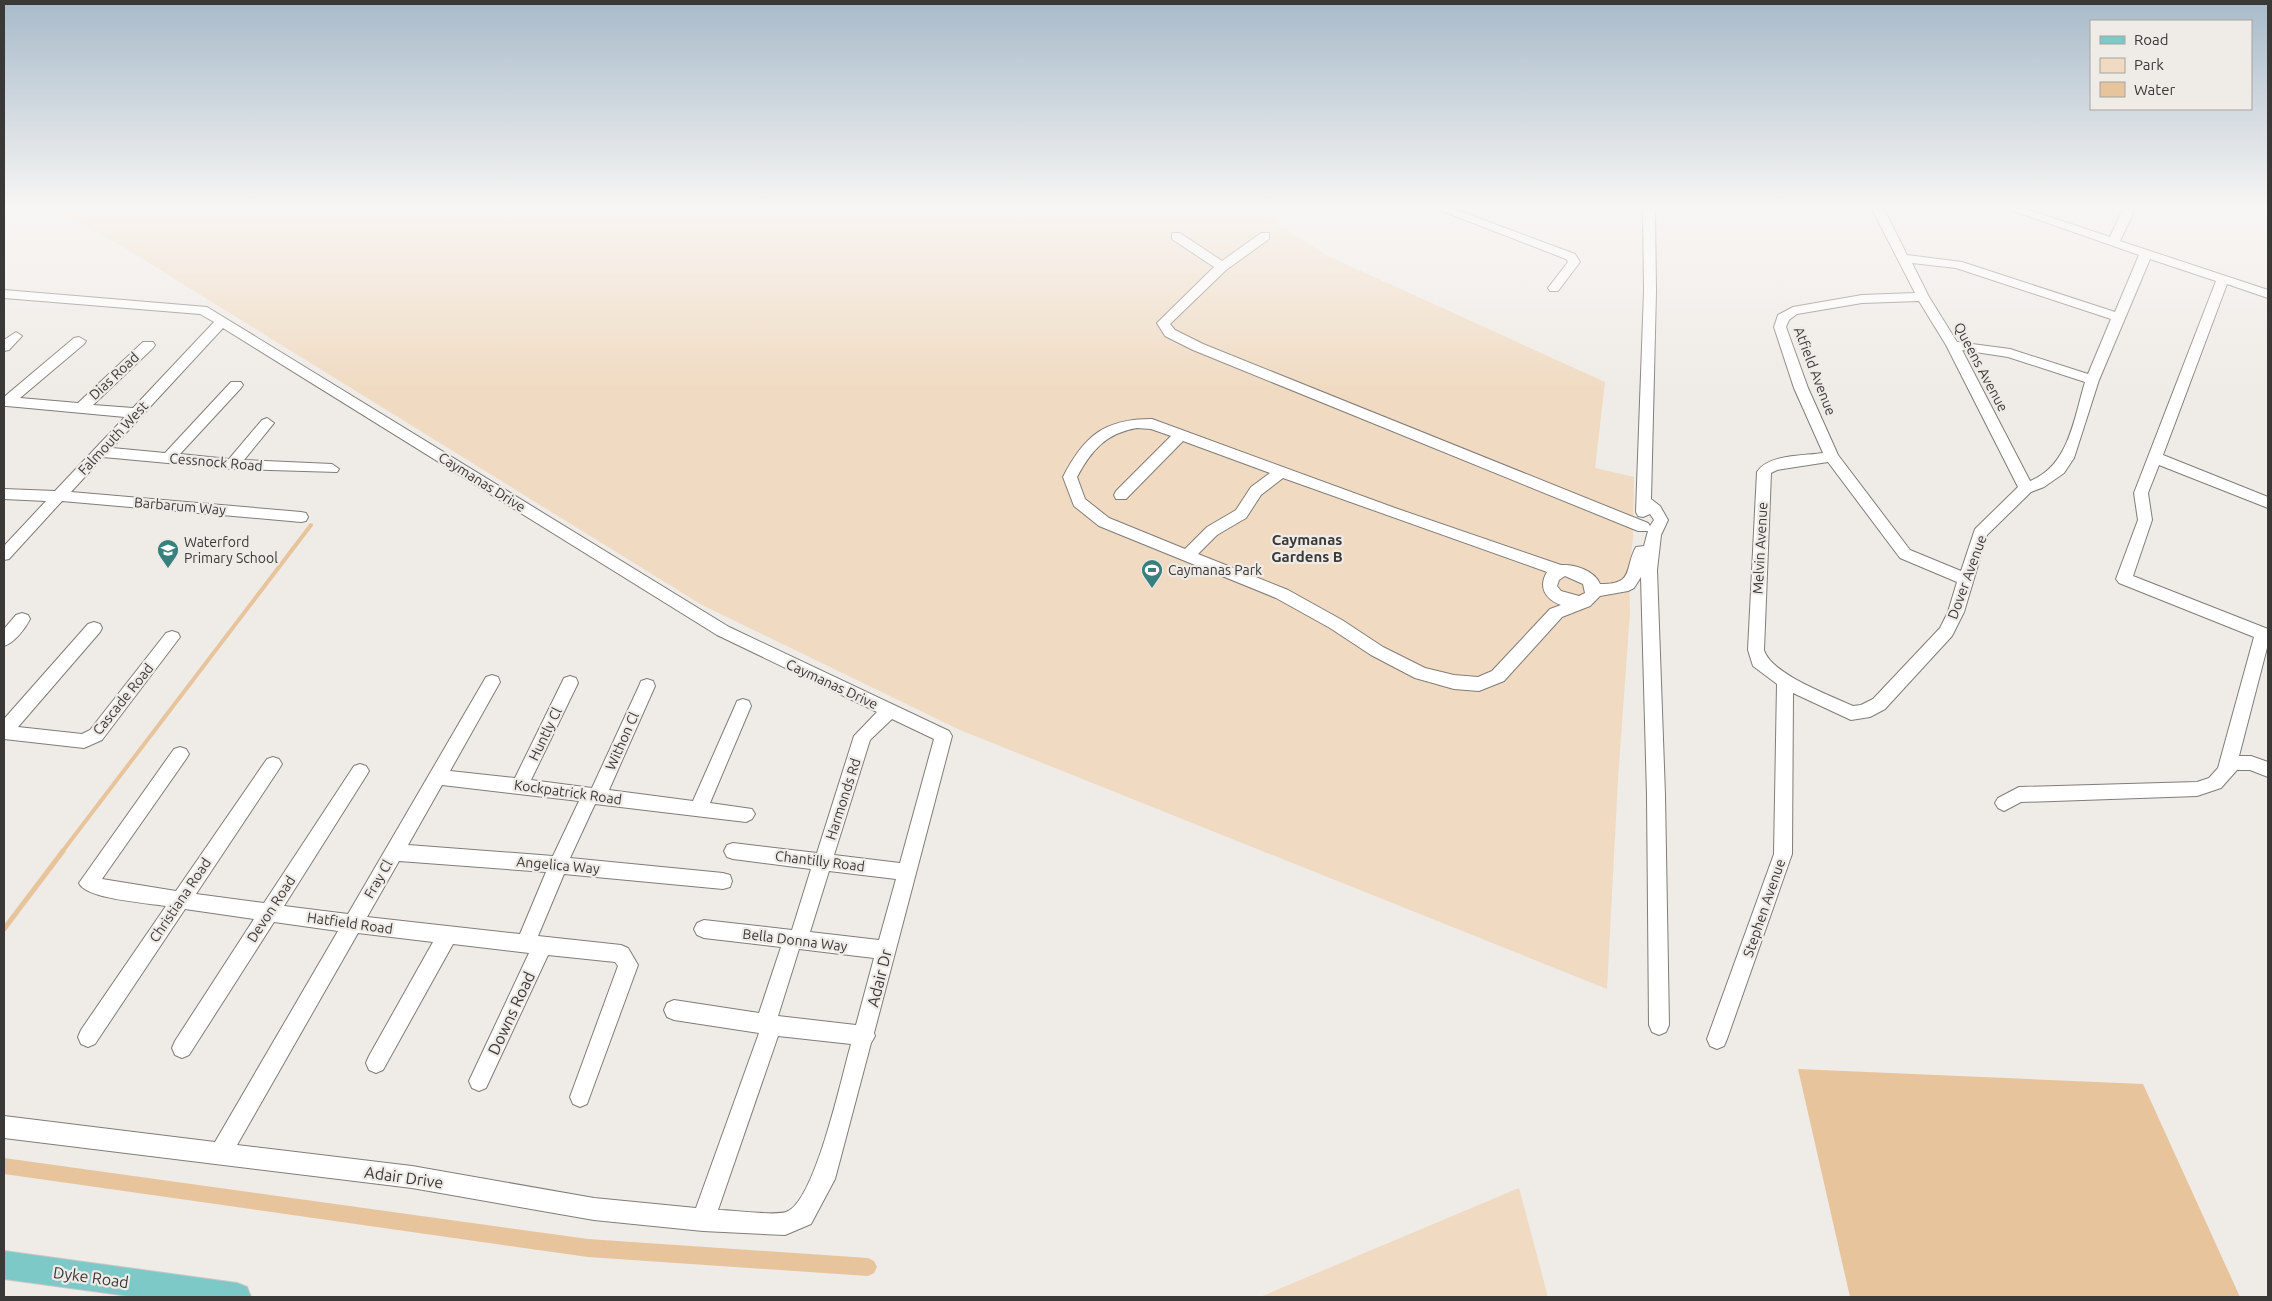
<svg xmlns="http://www.w3.org/2000/svg" width="2272" height="1301" font-family="Ubuntu,sans-serif">
  <rect width="100%" height="100%" fill="#efebe6"/>
  <!-- green -->
  <path fill="#f0dac1" d="M55,209H1255L1328,256L1605,382L1595,468L1634,477L1633,539L1629,572L1630,612L1618,779L1607,989L960,730L702,605L123,247Z
    M1519,1188L1548,1297H1260Z"/>
  <!-- water -->
  <path fill="#e8c49c" d="M1798,1069L2143,1084L2240,1297H1850Z"/>
  <g fill="none" stroke-linecap="round" stroke-linejoin="round">
    <!-- stream-far1 -->
    <path stroke="#e8c49c" stroke-width="4" d="M62,852L311,525"/>
    <!-- stream -->
    <path stroke="#e8c49c" stroke-width="5" d="M4,929L63,851"/>
    <!-- canal -->
    <path fill="#e8c49c" fill-rule="evenodd" d="M4,1158L588,1239L868,1258L874,1261L877,1267L874,1273L868,1276L588,1257L4,1174Z"/>
    <!-- minor casing -->
    <g stroke="#817d78" stroke-width="2">
      <path id="minor" d="M1437,209H1454L1575,254L1580,262L1558,291H1550L1548,288L1568,262L1566,259Z
        M1643,209H1655L1656,291L1651,499L1660,506L1668,520L1661,535L1657,570L1665,795L1669,1025L1666,1032L1659,1035L1652,1032L1649,1025L1647,795L1641,577L1634,588L1628,591L1600,596L1590,606L1562,617L1504,681L1479,691L1454,689L1415,678L1371,655L1330,628L1276,598L1099,526L1074,506L1063,477C1084,436 1104,419 1152,419L1395,508L1561,565C1575,564 1595,571 1600,584C1635,585 1624,568 1636,547L1644,546L1648,531H1638L1193,350L1165,336L1157,323L1214,267L1172,239V233H1180L1222,261L1261,233H1269V239L1226,270L1170,324L1175,330L1203,344L1648,523L1650,526L1654,520L1650,514L1643,517L1638,516L1636,512L1644,291ZM1137,428L1151,429L1171,436L1116,491L1114,495L1116,499H1126L1183,441L1270,473L1251,487L1236,510L1207,527L1185,549L1109,518L1085,499L1077,477C1091,451 1106,433 1137,428ZM1283,478L1547,572C1538,587 1545,599 1561,605L1550,609L1492,671L1478,677L1454,675L1425,668L1383,647L1342,620L1288,590L1198,554L1217,535L1246,518L1261,495ZM1565,576L1583,584L1585,593L1579,596L1561,591L1557,586L1559,580Z
        M1872,209H1884L1907,255L1962,262L2115,312L2139,255L2008,209H2026L2110,237L2123,209H2135L2120,241L2268,290V298L2227,284L2163,455L2268,497V508L2159,465L2148,493L2152,520L2133,576L2268,629V644L2239,756H2251L2268,762V777L2250,770H2237L2221,788L2197,796L2021,802L2004,811L1998,808L1995,803L1998,798L2019,787L2197,782L2209,778L2218,768L2254,637L2119,583L2116,579L2138,520L2134,493L2216,281L2150,259L2099,380L2074,458L2064,473L2044,487L2031,492L1987,535L1964,612L1952,636L1885,709L1870,717L1851,720L1793,693L1792,854L1727,1039L1724,1046L1717,1049L1710,1046L1707,1039L1774,854L1777,684L1753,666L1748,650L1757,472C1768,454 1804,456 1823,453L1794,388L1774,327L1778,315L1793,307L1862,295L1915,293ZM1912,263L1956,268L2111,319L2088,374L2010,349L1957,342L1929,297ZM1919,301L1946,345L2018,487L1975,529L1961,571L1910,550L1838,455L1808,388L1786,327L1789,320L1797,314L1862,303ZM1962,350L2008,357L2085,382C2074,418 2069,466 2030,481ZM1828,462L1900,558L1957,582L1948,612L1940,628L1873,699L1861,705L1853,706C1830,695 1771,674 1764,650L1771,473L1777,470Z
        M4,290L207,307L729,627L949,731L952,736L874,1033L875,1036L871,1043L835,1179L811,1224L785,1235L703,1231L594,1220L412,1188L4,1138V1116L215,1142L338,931L274,922L189,1055L182,1058L175,1055L172,1048L175,1041L254,919L185,909L95,1044L88,1047L81,1044L78,1037L81,1030L166,906C147,903 86,899 79,883L174,749L180,747L186,749L189,754L186,759L102,879L176,891L267,759L273,757L279,759L282,764L279,769L196,894L264,903L354,766L360,764L366,766L369,771L366,776L284,906L348,914L486,677L492,675L498,677L500,682L450,771L515,778L564,678L570,676L576,678L578,683L531,780L592,788L639,686L641,681L647,679L653,681L655,686L609,790L693,801L735,706L737,701L743,699L749,701L751,706L710,803L752,809L755,814L752,819L746,822L595,804L570,858L723,873L730,875L732,881L730,887L723,889L564,874L538,936L621,945L628,948L638,965L587,1104L580,1107L573,1104L570,1097L618,966L615,962L548,955L486,1088L479,1091L472,1088L469,1081L529,953L453,944L383,1070L376,1073L369,1070L366,1063L369,1056L433,942L358,933L237,1145L412,1166L594,1198L696,1208L759,1033L674,1020L667,1017L664,1010L667,1003L674,1000L759,1013L781,947L704,938L697,935L694,929L697,923L704,920L792,930L811,869L733,859L727,857L724,851L727,845L733,843L817,853L854,736L877,712L717,635L223,328L112,448L165,453L231,382H241L243,385L241,388L180,454L229,459L262,420L267,418L274,423L244,460L332,464L339,469L337,472L233,469L103,457L71,492L301,512L306,513L308,517L306,521L301,522L62,501L9,559L4,560V546L46,501L4,499V489L55,491L125,417L7,406H4V397L74,338L79,337L86,341L84,344L20,398L78,403L143,342H153L155,345L153,348L93,405L133,408L214,322L200,314L4,298ZM892,719L934,739L900,863L834,855L870,740ZM442,785L579,801L553,856L408,845ZM399,861L546,872L520,934L367,917ZM829,871L896,879L879,940L810,932ZM799,949L874,958L856,1025L778,1016ZM778,1036L851,1044C842,1075 815,1203 786,1212C774,1216 733,1210 718,1210Z
        M16,332L22,336L9,350L4,351V340Z
        M22,613L28,615L30,619C25,629 14,643 4,646V629L16,615Z
        M94,622L100,624L102,628L100,632L18,727L82,734L90,730L166,633L172,631L178,633L180,637L102,740L84,748L4,739V719L88,624Z"/>
    </g>
    <!-- major casing -->
    <g stroke="#c8c8c7" stroke-width="2">
      <path id="major" d="M4,1251L237,1283L247,1287L251,1297H136L4,1279Z"/>
    </g>
    <!-- minor -->
    <use href="#minor" fill="#fff" fill-rule="evenodd"/>
    <!-- major -->
    <use href="#major" fill="#7dc9c7" fill-rule="evenodd"/>
  </g>
  <!-- sky -->
  <linearGradient id="sky" x2="0" y2="1"><stop stop-color="#a8baca"/><stop offset="0.53" stop-color="#f8f6f4"/><stop offset="1" stop-color="#f8f6f4" stop-opacity="0"/></linearGradient>
  <rect width="2272" height="392" fill="url(#sky)"/>
  <!-- icons -->
  <defs>
    <g id="school-pin" transform="scale(1.125)"><path d="M0 17L-7.5 6A9.5 9.5 0 1 1 7.5 6Z" fill="#38807e" stroke="#efebe6"/><path d="M0-5L7-2L0 1L-7-2ZM-4 1L0 2.5L4 1V4Q0 6-4 4Z" fill="#fff"/></g>
    <g id="stadium-pin" transform="scale(1.125)"><path d="M0 17L-7.5 6A9.5 9.5 0 1 1 7.5 6Z" fill="#38807e" stroke="#efebe6"/><path d="M0-5a6.5 5 0 1 0 0 10a6.5 5 0 1 0 0-10ZM-3.5-1.8h7v3.6h-7Z" fill="#fff"/></g>
  </defs>
  <g fill-rule="evenodd">
    <use href="#school-pin" x="168" y="550"/>
    <use href="#stadium-pin" x="1152" y="570"/>
  </g>
  <g text-anchor="middle" stroke-width="4.5" stroke-linejoin="round" paint-order="stroke">
    <!-- street labels -->
    <g font-size="14" fill="#3a3937" stroke="#efebe6">
      <text transform="translate(1981 367) rotate(62)" y="5">Queens Avenue</text>
      <text transform="translate(1815 371) rotate(69)" y="5">Atfield Avenue</text>
      <text transform="translate(114 376) rotate(-43)" y="5">Dias Road</text>
      <text transform="translate(113 438) rotate(-47)" y="5">Falmouth West</text>
      <text transform="translate(216 462) rotate(5)" y="5">Cessnock Road</text>
      <text transform="translate(482 482) rotate(32)" y="5">Caymanas Drive</text>
      <text transform="translate(180 506) rotate(5)" y="5">Barbarum Way</text>
      <text transform="translate(1760 548) rotate(-87)" y="5">Melvin Avenue</text>
      <text transform="translate(1967 577) rotate(-70)" y="5">Dover Avenue</text>
      <text transform="translate(832 684) rotate(25)" y="5">Caymanas Drive</text>
      <text transform="translate(123 699) rotate(-51)" y="5">Cascade Road</text>
      <text transform="translate(545 734) rotate(-64)" y="5">Huntly Cl</text>
      <text transform="translate(622 741) rotate(-66)" y="5">Withon Cl</text>
      <text transform="translate(568 792) rotate(8)" y="5">Kockpatrick Road</text>
      <text transform="translate(843 799) rotate(-72)" y="5">Harmonds Rd</text>
      <text transform="translate(820 861) rotate(7)" y="5">Chantilly Road</text>
      <text transform="translate(558 865) rotate(5)" y="5">Angelica Way</text>
      <text transform="translate(378 879) rotate(-60)" y="5">Fray Cl</text>
      <text transform="translate(180 900) rotate(-56)" y="5">Christiana Road</text>
      <text transform="translate(1764 908) rotate(-71)" y="5">Stephen Avenue</text>
      <text transform="translate(271 909) rotate(-57)" y="5">Devon Road</text>
      <text transform="translate(350 923) rotate(8)" y="5">Hatfield Road</text>
      <text transform="translate(795 940) rotate(7)" y="5">Bella Donna Way</text>
    </g>
    <!-- poi labels -->
    <g font-size="14" fill="#3a3937" stroke="#efebe6" text-anchor="start">
      <text x="184" y="547">Waterford<tspan x="184" dy="16">Primary School</tspan></text>
      <text x="1168" y="575">Caymanas Park</text>
    </g>
    <!-- neighbourhood labels -->
    <g font-size="15" font-weight="bold" fill="#3a3937" stroke="#efebe6">
      <text x="1307" y="545">Caymanas<tspan x="1307" dy="17">Gardens B</tspan></text>
    </g>
    <!-- near-street labels -->
    <g font-size="16" fill="#3a3937" stroke="#efebe6">
      <text transform="translate(879 978) rotate(-76)" y="6">Adair Dr</text>
      <text transform="translate(511 1013) rotate(-65)" y="6">Downs Road</text>
      <text transform="translate(404 1177) rotate(8)" y="6">Adair Drive</text>
      <text transform="translate(91 1277) rotate(8)" y="6">Dyke Road</text>
    </g>
  </g>
  <!-- border -->
  <rect width="2272" height="1301" fill="none" stroke="#3a3937" stroke-width="10"/>
  <!-- legend -->
  <rect x="2090" y="20" width="162" height="90" fill="#efebe6" stroke="#a7a4a0"/>
  <rect x="2100" y="36" width="25" height="8" fill="#7dc9c7" stroke="#a7a4a0"/>
  <text x="2134" y="45" font-size="15" fill="#3a3937">Road</text>
  <rect x="2100" y="58" width="25" height="15" fill="#f0dac1" stroke="#a7a4a0"/>
  <text x="2134" y="70" font-size="15" fill="#3a3937">Park</text>
  <rect x="2100" y="82" width="25" height="15" fill="#e8c49c" stroke="#a7a4a0"/>
  <text x="2134" y="95" font-size="15" fill="#3a3937">Water</text>
</svg>
